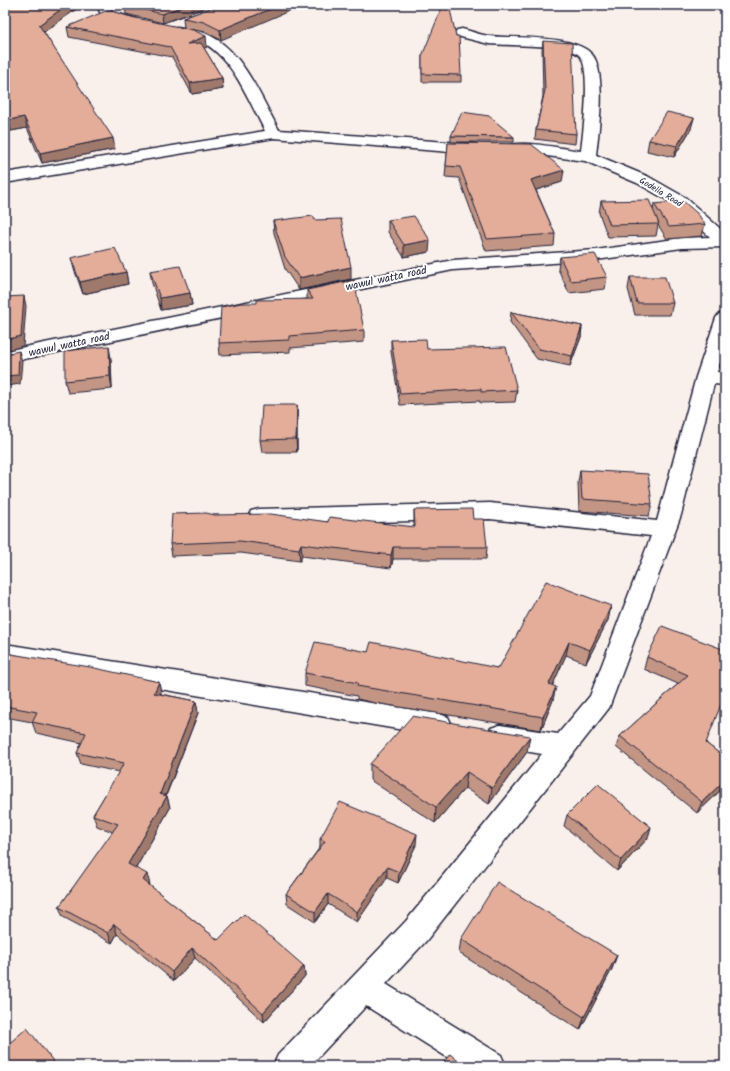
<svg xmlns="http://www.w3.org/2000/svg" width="730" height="1071" font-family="Kalam,sans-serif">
  <rect width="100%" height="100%" fill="#f9efeb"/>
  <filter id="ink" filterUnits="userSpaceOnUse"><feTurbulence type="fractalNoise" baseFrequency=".025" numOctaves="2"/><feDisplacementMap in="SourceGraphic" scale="8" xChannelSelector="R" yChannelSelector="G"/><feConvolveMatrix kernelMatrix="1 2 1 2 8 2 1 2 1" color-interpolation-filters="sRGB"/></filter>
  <g filter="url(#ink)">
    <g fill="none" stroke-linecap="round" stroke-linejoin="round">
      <!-- minor casing -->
      <g stroke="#22223b" stroke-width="3">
        <path id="minor" d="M97,5H109L112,12L137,19L138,22L137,25L132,26L102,17Z
          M177,27C191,29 204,31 216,39C245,57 262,100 279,130L476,144L481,146L484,149L481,152L476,154L274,138L5,183V173L265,131C247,98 232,53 194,38C187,35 179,35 172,34L170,31L172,28Z
          M462,29C471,31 480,35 489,36C515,39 586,33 596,61C605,85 599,129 596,155L649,177L686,198L725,233V247L682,248L596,260L453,270L5,363V351L453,260L596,250L682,238L710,237L674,204L637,183L585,161L532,154L504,152L501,149L504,146C528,140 557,148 581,151C583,134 592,67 579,55C565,44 509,46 489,44L457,36L455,33L457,30Z
          M725,313V347L717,372L725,373V385L714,384L681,515L609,708L426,941L386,984L501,1055L506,1066H461L366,1006L310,1066H273L278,1055L406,921L542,754L500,747L491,744L487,736L491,728L500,725L558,734L590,696L651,536L490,519L259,525L251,523L248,517L251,511L259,509L490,503L657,521L696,377L716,318L719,314Z
          M5,644L439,714L448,717L452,725L448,733L439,736L6,663Z"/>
      </g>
      <!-- minor -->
      <use href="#minor" fill="#fff" fill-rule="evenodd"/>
    </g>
    <!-- wall -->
    <path fill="#c39584" stroke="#22223b" d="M5,5H82L44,32L115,149L42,163L27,128L11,131L7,34H5Z
      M125,5H213L163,23L126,14Z
      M219,5L221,40L205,32L184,28L183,18Z
      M67,27L207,47L204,48L222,78L223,89L192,94L172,57L69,37Z
      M543,41L576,134L575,144L535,139L536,130L543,96L542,50Z
      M422,56L461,75V82H422Z
      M691,129L674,157L647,151L649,140Z
      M451,136L514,137V142H451Z
      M448,143L562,182L536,190L555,234L554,246L486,251L459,178L445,177Z
      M601,201L653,210L654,204L705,224L702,236L667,239L658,225L656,236L608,237L599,213Z
      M315,220L351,279L299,290L285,269L274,233L273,221Z
      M388,220L429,252L404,257L388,232Z
      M560,257L607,277L605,289L569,293L558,269Z
      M71,258L126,272L128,284L83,294L74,269Z
      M150,271L190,293L192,305L161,310L152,283Z
      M630,277L673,303L670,315H635L628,289Z
      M307,290L364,330V342L290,348V352L220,355L219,343L257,303L307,299Z
      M511,312L582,326L581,337L570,366L537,359L510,322Z
      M391,340L427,349L517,390L515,402L480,403V401L400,405L391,352Z
      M111,359L112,389L68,393L65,381Z
      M297,405V452H262L260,440Z
      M580,470L652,504L649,516L579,511L578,482Z
      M414,510L473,519L487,547L486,559H393L391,568L302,556L300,561L241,553L172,556L170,544L215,515L414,527Z
      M611,606L608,620L586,663L566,655L552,686L553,700L541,730L375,703L357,699V696L305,686V673L368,652L497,668Z
      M725,650L706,743L725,758V786L697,813L616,747L620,736L678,684L644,669L647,657Z
      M5,653L159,682L161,693V694L196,701L198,713L166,796H167L170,808L136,868L150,884L149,885L218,940L304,966L305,976L264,1022L195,958L174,981L117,934L112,943L63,917L59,907L113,832L97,826L93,815L119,772L81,764L77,753L82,743L36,733L32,722L5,717Z
      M527,752L489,804L465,788L435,823L370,780V764Z
      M567,815L648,838L617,871L564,826Z
      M320,839L416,845L398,883L387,878L357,922L328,904L315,922L287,904L286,894L320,847Z
      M461,939L617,955L612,969L580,1030L459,953Z"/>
    <!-- shaded-wall -->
    <path fill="#9f796c" stroke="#22223b" d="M67,5H82L41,34L39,25Z
      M186,5H213L163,23L162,14Z
      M280,5H303L221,40L220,30Z
      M206,36L207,47L188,55L187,44Z
      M222,78L223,89L192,94L190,83Z
      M24,117L27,128L11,131L9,120Z
      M694,118L691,129L674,157L677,146Z
      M113,138L115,149L42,163L40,153Z
      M564,170L562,182L530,192L531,180Z
      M430,240L429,252L404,257V245Z
      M351,267V279L299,290V278Z
      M126,272L128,284L83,294L80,282Z
      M190,293L192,305L161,310L160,298Z
      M24,296L26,306L23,346L5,351V340Z
      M582,326L581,337L570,366L572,356Z
      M109,346L111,359L112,389L110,376Z
      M19,351L22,361L20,384L7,386L5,393V376Z
      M297,405V452L296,439Z
      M301,544L302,556L300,561L299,549Z
      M393,547V559L391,568V555Z
      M611,606L608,620L586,663L590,650Z
      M569,642L566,655L547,698L549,684Z
      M159,682L161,693L156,705L154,693Z
      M556,687L553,700L541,730L543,717Z
      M196,701L198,713L162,805L160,794Z
      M530,736L527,752L489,804L492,788Z
      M467,772L465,788L435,823L436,807Z
      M725,780V786L697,813L702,802Z
      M167,796L170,808L132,875L128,864Z
      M5,806L7,811L5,814Z
      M651,827L648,838L617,871L621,860Z
      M417,834L416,845L398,883L399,872Z
      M387,867V878L357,922V912Z
      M147,874L150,884L146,890L143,880Z
      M328,894V904L315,922V912Z
      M114,924L117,934L112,943L108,933Z
      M192,948L195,958L174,981L172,972Z
      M617,955L612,969L580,1030L584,1017Z
      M304,966L305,976L264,1022L263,1013Z"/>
    <!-- building -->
    <path fill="#e3ad9a" stroke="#22223b" d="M5,5H67L39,25L113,138L40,153L24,117L9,120L7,24H5Z
      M127,5H186L162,14Z
      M219,5H280L220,30L204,22L183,18Z
      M443,5H449L456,36H459L461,75L422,74V56Z
      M108,10L131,17L193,30L206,36L187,44L201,43L222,78L190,83L170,47L67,27Z
      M543,41L572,43L576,134L536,130L545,90Z
      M462,112L489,116L514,137L451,136Z
      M667,112L694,118L677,146L649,140Z
      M448,143L531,144L564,170L531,180L555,234L487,239L460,167L446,166Z
      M649,200L659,224L610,225L601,201Z
      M683,201L698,214L705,224L669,227L654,204Z
      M313,216L315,220L341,219L351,267L299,278L285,257L273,221Z
      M414,216L430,240L404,245L388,220Z
      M115,248L126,272L80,282L71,258Z
      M595,254L607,277L571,281L560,257Z
      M180,266L190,293L160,298L150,271Z
      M630,277H665L673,303H637Z
      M354,280L364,330L289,336V340L219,343L221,307L241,303H257V300L313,299L307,290Z
      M24,296L21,336L5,340V297Z
      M511,312L582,326L572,356L539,349Z
      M426,339L427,349L506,347L517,390L481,392V389L400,394L391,340Z
      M109,346L110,376L65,381V351Z
      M19,351L18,375L5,376V354Z
      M262,405H297L296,439L260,440Z
      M580,470L648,474L652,504L582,499Z
      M472,509L473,519H484L487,547H393L391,555L301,544L299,549L240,541L170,544L172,514L206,513L215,515L271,514L328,522L329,517L415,527L414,510Z
      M546,581L611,606L590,650L569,642L549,684L556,687L543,717L357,686L358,683L305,673L315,642L368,652L371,642L497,668L498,666H500Z
      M662,626L725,650V694L706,743L725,758V780L702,802L620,736L688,675L647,657Z
      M5,653L90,667L159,682L154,693L196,701L160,794L167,796L128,864L147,874L143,880L218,940L244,914L304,966L263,1013L192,948L172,972L114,924L108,933L59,907L118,824L93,815L124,763L77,753L86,733L32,722L37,712L5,706Z
      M412,716L530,736L492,788L467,772L436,807L370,764Z
      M598,784L651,827L621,860L567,815Z
      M340,802L417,834L399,872L387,867L357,912L328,894L315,912L286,894L325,841L320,839Z
      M497,882L617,955L584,1017L461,939Z
      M27,1028L57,1066H5V1047Z
      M450,1054L464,1066H441Z
      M386,1064L389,1066H384Z"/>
  </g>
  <g text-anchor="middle" stroke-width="4" stroke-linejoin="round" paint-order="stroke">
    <!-- far-street labels -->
    <g font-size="9" fill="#22223b" stroke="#fff">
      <text transform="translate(661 192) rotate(31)" y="3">Godella Road</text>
    </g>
    <!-- street labels -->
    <g font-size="11" fill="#22223b" stroke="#fff">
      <text transform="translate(386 278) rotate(-12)" y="4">wawul watta road</text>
      <text transform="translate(69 344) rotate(-12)" y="4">wawul watta road</text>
    </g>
  </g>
  <!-- margin -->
  <rect width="730" height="1071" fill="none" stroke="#fff" stroke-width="20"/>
  <rect x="10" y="10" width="710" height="1051" fill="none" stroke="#22223b" stroke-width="1.5" filter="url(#ink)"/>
</svg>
